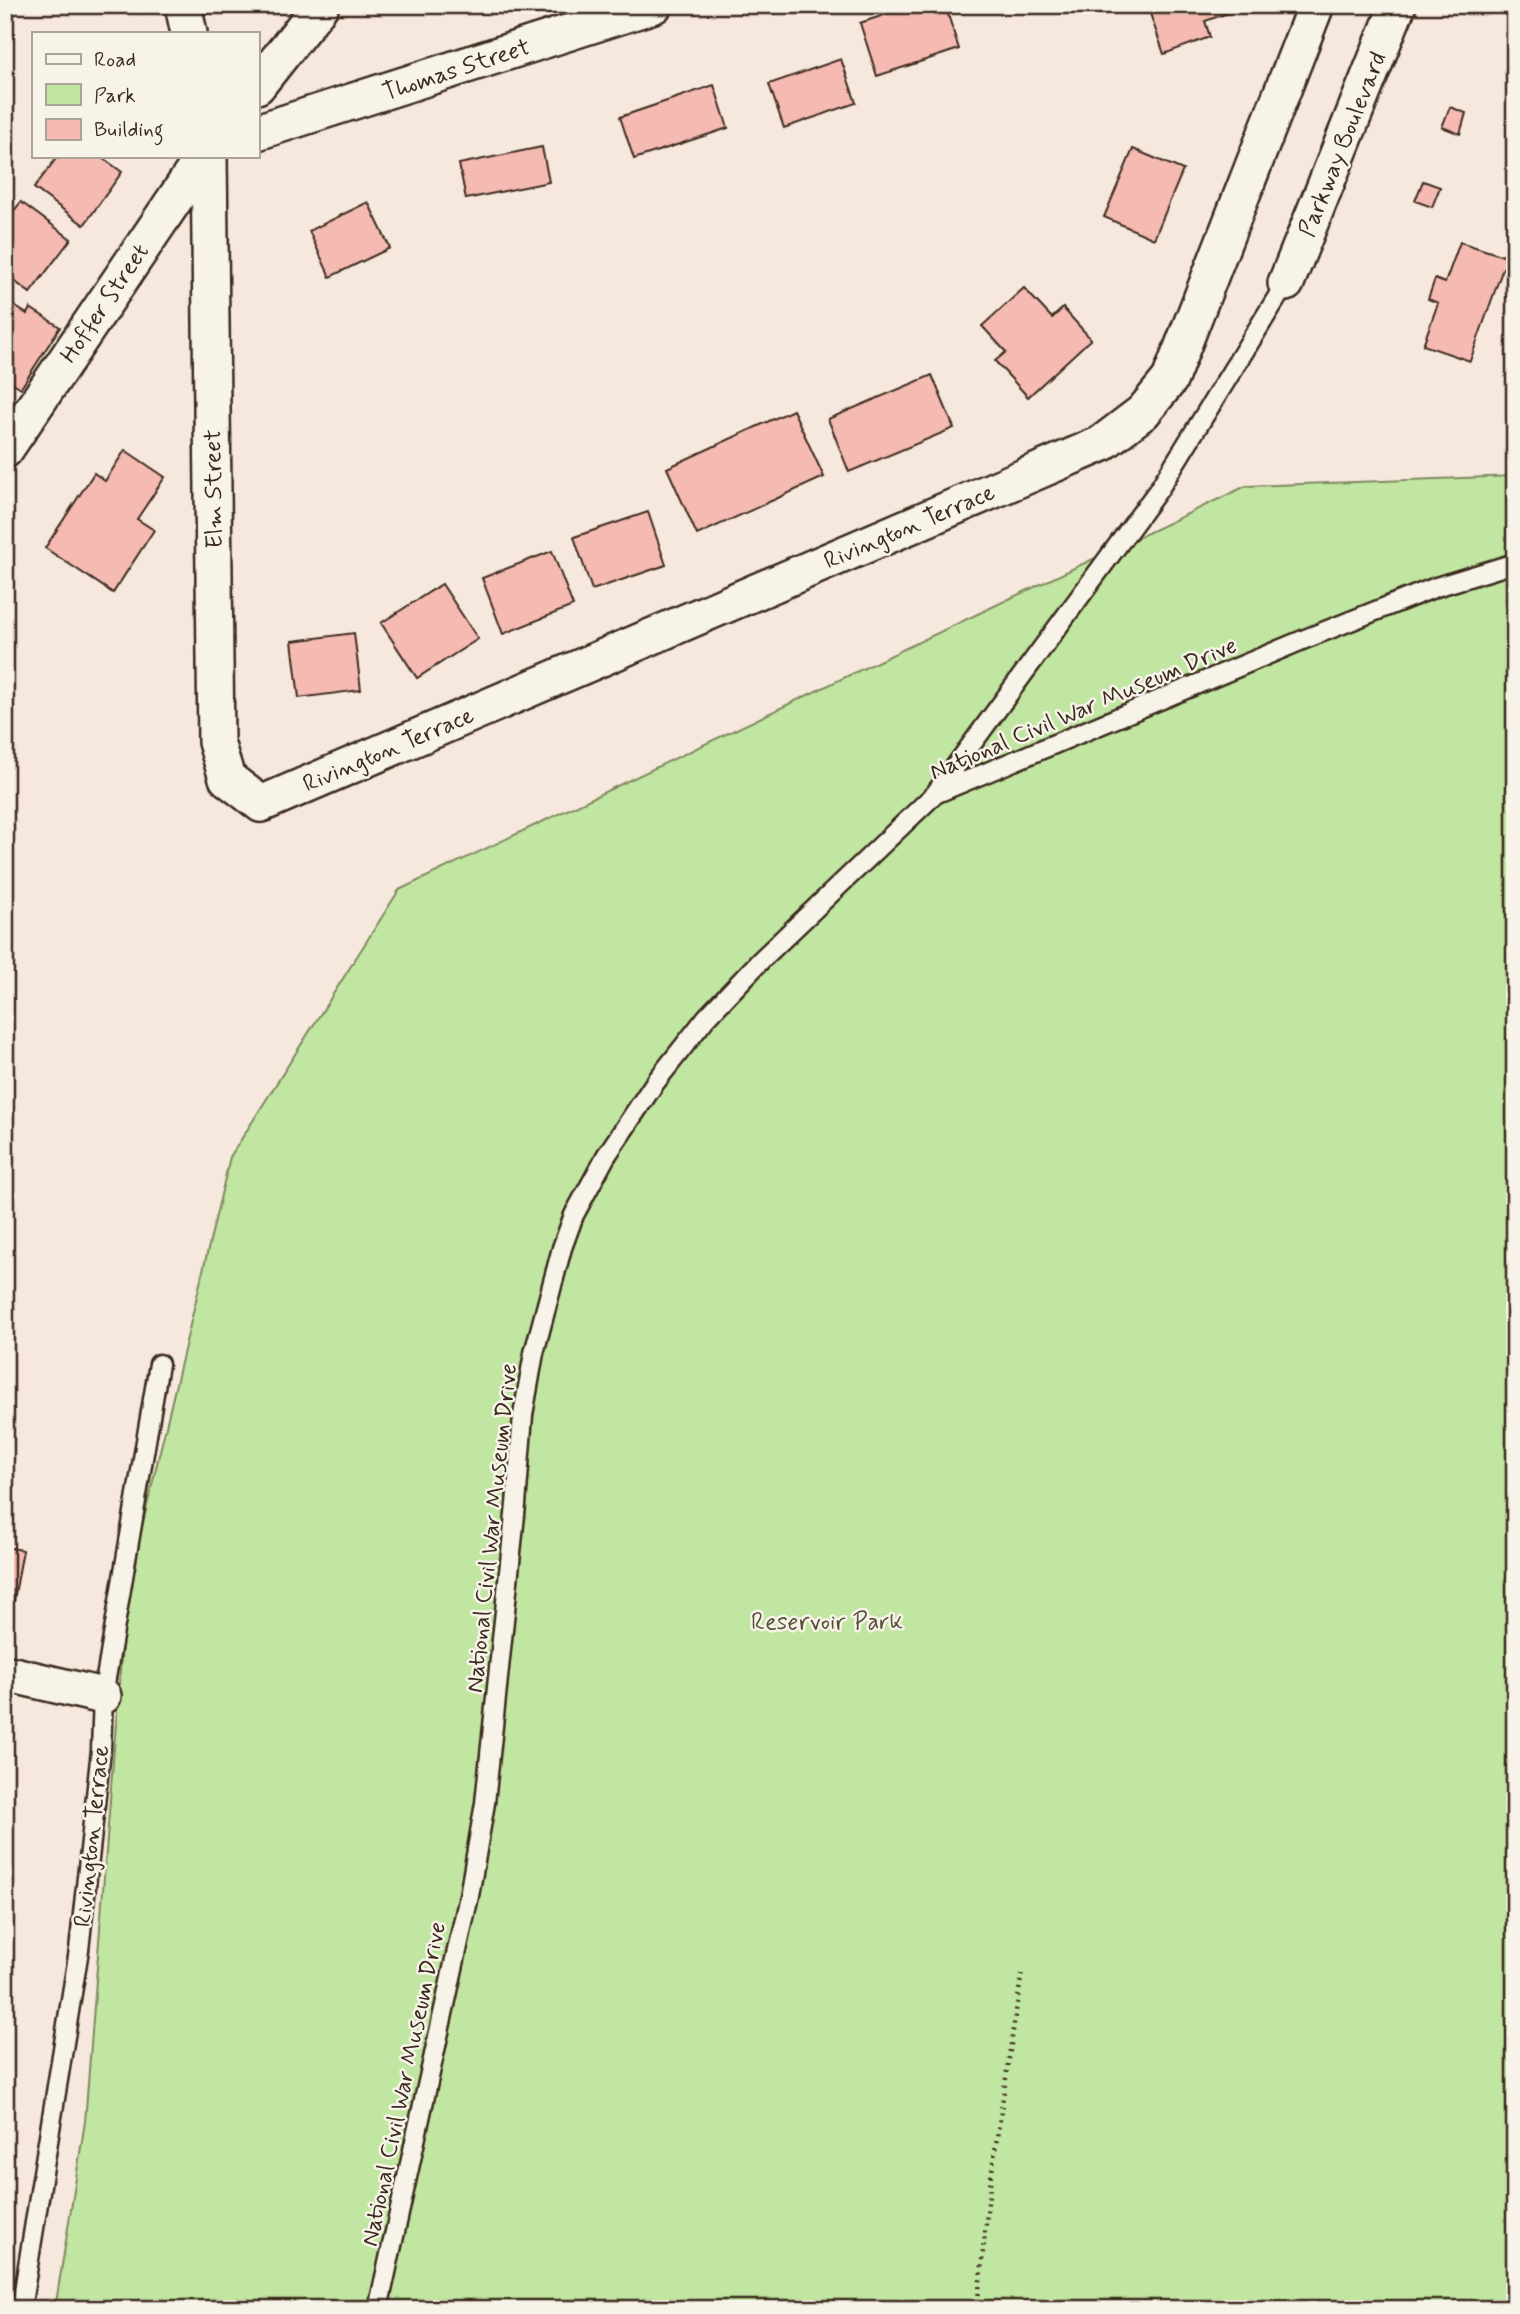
<svg xmlns="http://www.w3.org/2000/svg" width="1520" height="2314" font-family="Mynerve,sans-serif">
  <rect width="100%" height="100%" fill="#f7e8dd"/>
  <filter id="ink" filterUnits="userSpaceOnUse"><feTurbulence type="fractalNoise" baseFrequency=".0143" numOctaves="2"/><feDisplacementMap in="SourceGraphic" scale="14" xChannelSelector="R" yChannelSelector="G"/><feConvolveMatrix kernelMatrix="1 2 1 2 8 2 1 2 1" color-interpolation-filters="sRGB"/></filter>
  <g filter="url(#ink)">
    <!-- green -->
    <path fill="#c1e6a1" stroke="#7e8860" stroke-width="2" d="M1515,476V2309H55L85,2122L126,1594L230,1157L399,890L1246,486Z"/>
    <!-- building -->
    <path fill="#f5bab2" stroke="#3b2a1e" stroke-width="2" d="M914,5H945L959,49L877,76L860,23Z
      M1147,5H1242V8L1205,21L1210,37L1164,54Z
      M841,59L856,103L784,128L769,84Z
      M714,85L728,128L634,159L620,117Z
      M1450,107L1466,113L1460,134L1442,127Z
      M542,147L549,182L466,199L459,164Z
      M1133,149L1183,170L1154,239L1104,217Z
      M58,156H100L122,172L84,225L34,188Z
      M1423,181L1440,187L1432,207L1415,201Z
      M21,202L71,239L30,293L5,274V222Z
      M368,202L390,248L330,277L309,231Z
      M1515,221V272L1503,268L1470,361L1423,345L1438,303L1428,299L1435,279L1445,283L1460,242L1503,256Z
      M1024,288L1052,318L1063,308L1091,339L1028,397L995,361L1006,352L982,326Z
      M5,300L27,314L30,308L60,327L21,388L5,378Z
      M932,375L954,428L849,472L828,419Z
      M793,410L824,477L697,535L667,468Z
      M125,450L165,477L137,519L154,530L113,593L45,548L94,473L105,481Z
      M648,512L666,565L592,590L574,537Z
      M552,551L573,606L503,634L482,578Z
      M442,584L478,639L417,678L381,623Z
      M354,633L361,690L299,698L292,641Z
      M5,1547L23,1550L14,1600L5,1598Z"/>
    <g fill="none" stroke-linecap="round" stroke-linejoin="round">
      <!-- service casing -->
      <g stroke="#3b2a1e" stroke-width="23">
        <path id="service" d="M935,794L1159,489L1286,283
          M21,2309L79,1950L101,1750L103,1696L159,1364
          M378,2309L469,1896L485,1803L516,1505L523,1415L534,1353L562,1248L574,1215L606,1156L654,1084L706,1018L762,959L935,794L1305,639L1436,587L1515,563"/>
      </g>
      <!-- minor casing -->
      <g stroke="#3b2a1e" stroke-width="40">
        <path id="minor" d="M183,5L189,33
          M257,86L321,5
          M257,132L654,5
          M209,156L216,742L227,778L261,804L1101,444L1143,412L1170,379L1316,5
          M1286,283L1398,5
          M5,450L204,156
          M5,1673L103,1696"/>
      </g>
      <!-- path -->
      <path stroke="#3b2a1e" stroke-width="4.5" stroke-dasharray="2 5" stroke-linecap="butt" d="M977,2309L990,2184L1022,1971"/>
      <!-- service -->
      <use href="#service" stroke="#f7f3e8" stroke-width="18"/>
      <!-- minor -->
      <use href="#minor" stroke="#f7f3e8" stroke-width="35"/>
    </g>
  </g>
  <g text-anchor="middle" stroke-width="5" stroke-linejoin="round" paint-order="stroke">
    <!-- street labels -->
    <g font-size="24" fill="#3b2a1e" stroke="#f7f3e8">
      <text transform="translate(456 69) rotate(-18)" y="8">Thomas Street</text>
      <text transform="translate(1342 144) rotate(-68)" y="8">Parkway Boulevard</text>
      <text transform="translate(104 303) rotate(-56)" y="8">Hoffer Street</text>
      <text transform="translate(213 489) rotate(-91)" y="8">Elm Street</text>
      <text transform="translate(909 526) rotate(-23)" y="8">Rivington Terrace</text>
      <text transform="translate(1083 708) rotate(-23)" y="8">National Civil War Museum Drive</text>
      <text transform="translate(388 749) rotate(-23)" y="8">Rivington Terrace</text>
      <text transform="translate(491 1528) rotate(-84)" y="8">National Civil War Museum Drive</text>
      <text transform="translate(91 1836) rotate(-84)" y="8">Rivington Terrace</text>
      <text transform="translate(403 2084) rotate(-78)" y="8">National Civil War Museum Drive</text>
    </g>
    <!-- park labels -->
    <g font-size="24" fill="#565038" stroke="#f7f3e8">
      <text x="827" y="1629">Reservoir Park</text>
    </g>
  </g>
  <!-- margin -->
  <rect width="1520" height="2314" fill="none" stroke="#f7f3e8" stroke-width="28"/>
  <rect x="14" y="14" width="1492" height="2286" fill="none" stroke="#3b2a1e" stroke-width="2.5" filter="url(#ink)"/>
  <!-- legend -->
  <rect x="32" y="32" width="228" height="126" fill="#f7f3e8" stroke="#aca397" stroke-width="2"/>
  <rect x="46" y="54" width="35" height="10" fill="#f7f3e8" stroke="#aca397" stroke-width="2"/>
  <text x="94" y="66" font-size="21" fill="#3b2a1e">Road</text>
  <rect x="46" y="84" width="35" height="21" fill="#c1e6a1" stroke="#aca397" stroke-width="2"/>
  <text x="94" y="102" font-size="21" fill="#3b2a1e">Park</text>
  <rect x="46" y="119" width="35" height="21" fill="#f5bab2" stroke="#aca397" stroke-width="2"/>
  <text x="94" y="136" font-size="21" fill="#3b2a1e">Building</text>
</svg>
